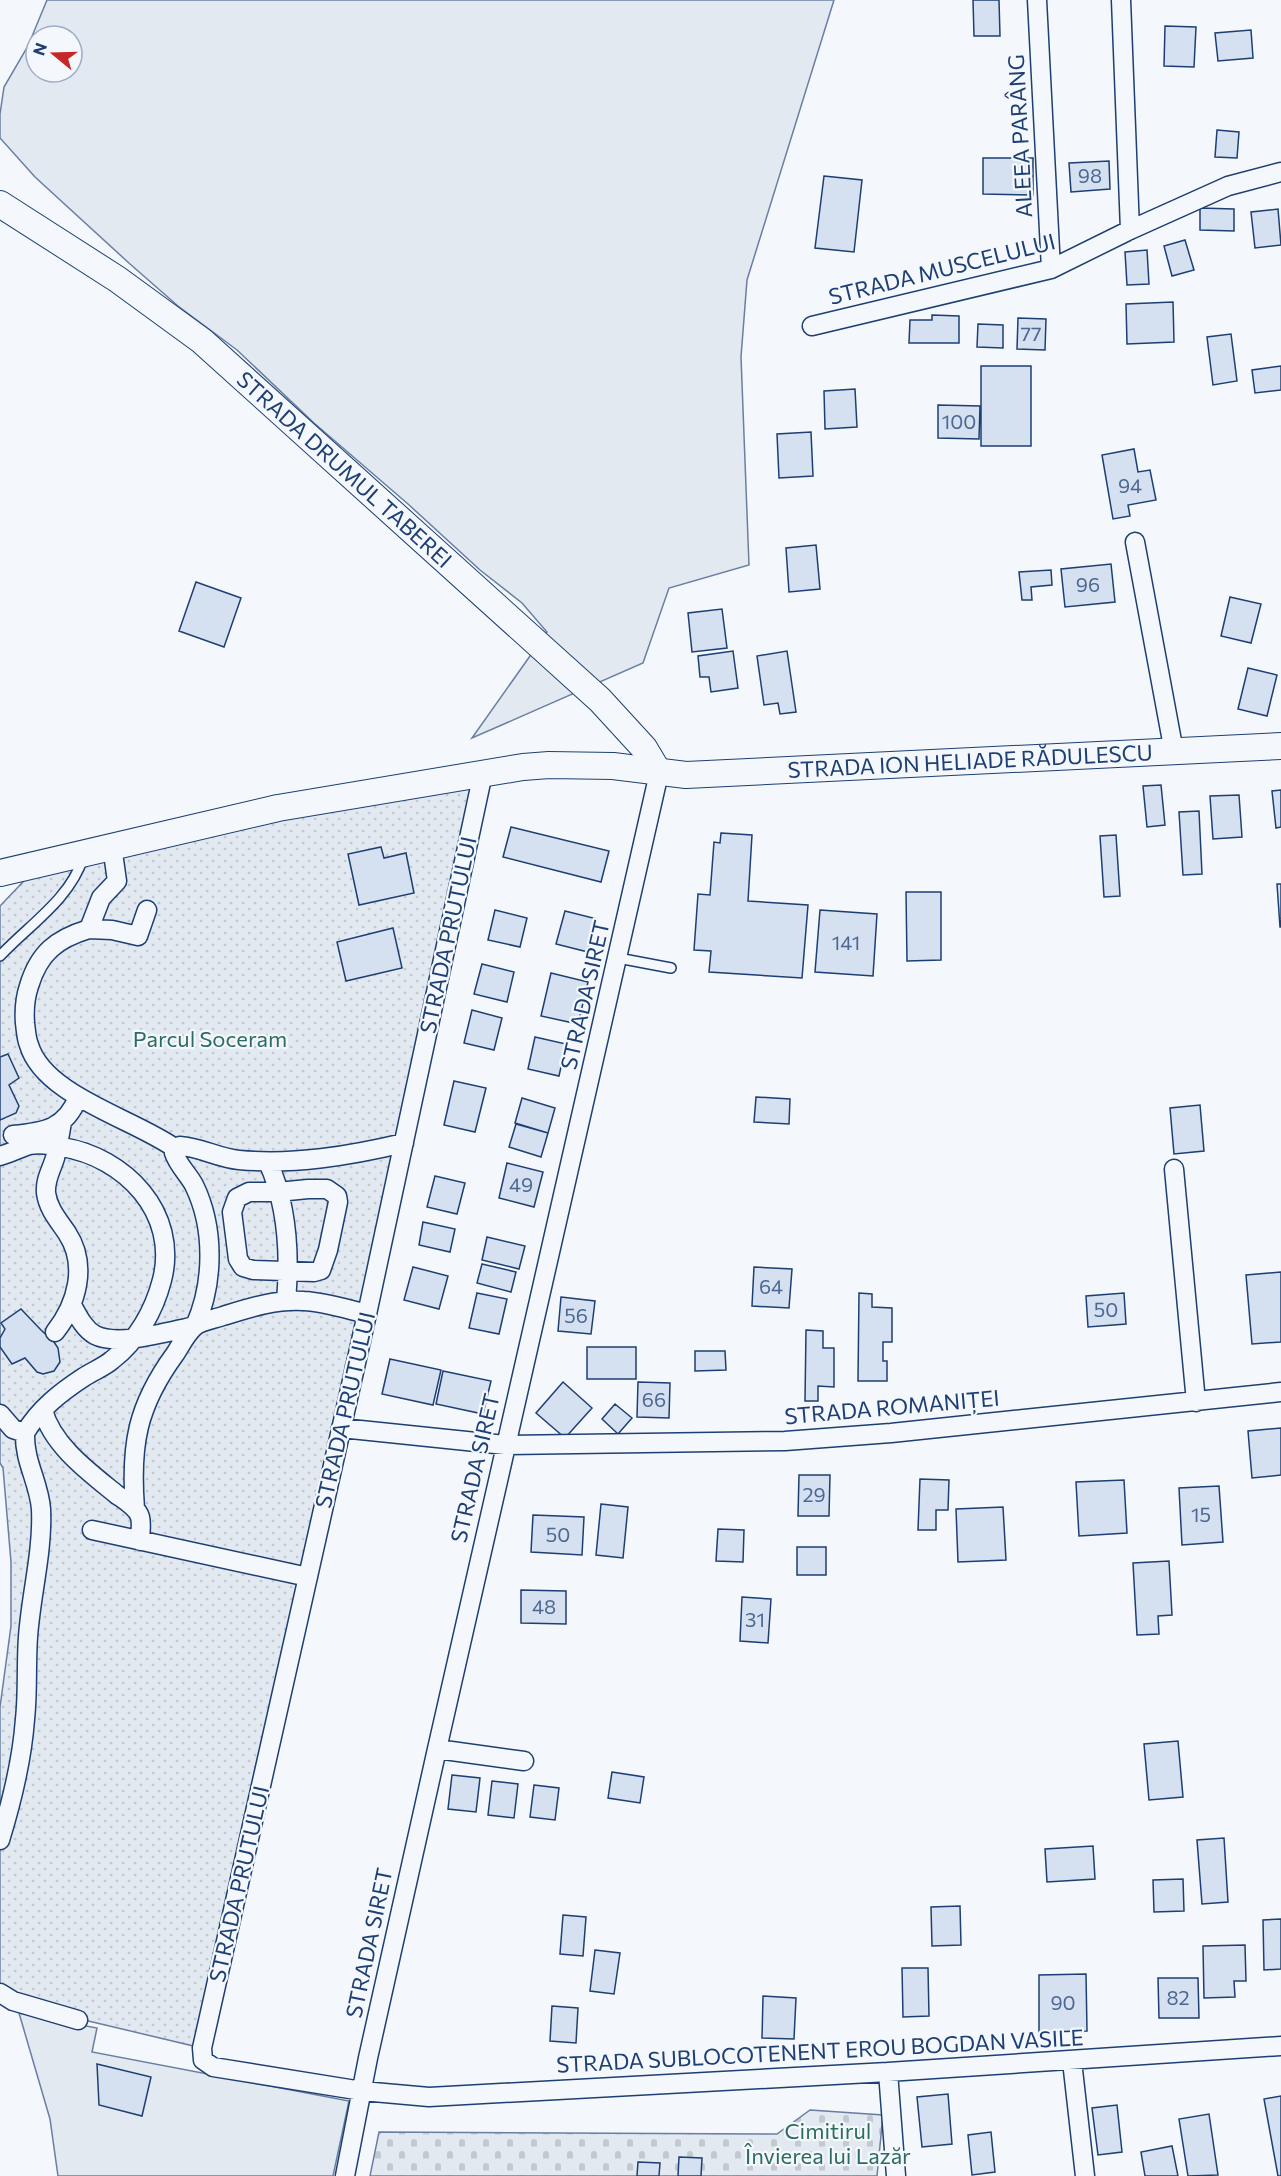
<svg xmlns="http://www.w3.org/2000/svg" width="1281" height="2176" font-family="Commissioner,sans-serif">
  <defs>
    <pattern id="cemetery-stones" width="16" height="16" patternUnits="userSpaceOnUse" patternTransform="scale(1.5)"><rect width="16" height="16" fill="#e3e9f0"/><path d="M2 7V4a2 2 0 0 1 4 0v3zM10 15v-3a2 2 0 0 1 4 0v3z" fill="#c2c9d1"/></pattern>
    <pattern id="park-dots" width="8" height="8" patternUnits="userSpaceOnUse" patternTransform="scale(1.5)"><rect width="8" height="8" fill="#e3e9f0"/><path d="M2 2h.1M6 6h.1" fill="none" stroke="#c2c9d1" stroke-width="1.8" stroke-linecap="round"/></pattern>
  </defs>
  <rect width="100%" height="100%" fill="#f4f7fb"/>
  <!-- grass -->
  <path fill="#e3e9f0" stroke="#687fa3" stroke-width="1.5" fill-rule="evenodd" d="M47,0H834L747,280L741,357L749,565L669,588L643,663L472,738L547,632L522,603L480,570L408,504L314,423L237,350L178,306L130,264L35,177L0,138V114L4,87L28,46ZM36,36H72V72H36Z
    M19,2013L97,2028L92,2052L349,2101L333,2176H58L50,2119Z"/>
  <!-- cemetery -->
  <path fill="url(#cemetery-stones)" stroke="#687fa3" stroke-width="1.5" d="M810,2110L883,2115L877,2176H370L379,2132L777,2134Z"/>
  <!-- park -->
  <path fill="url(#park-dots)" stroke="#687fa3" stroke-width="1.5" d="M483,773L202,2048L0,2000V1707L11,1626V1562L3,1468L0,1463V906L41,863Z"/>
  <!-- building -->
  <path fill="#d5e0f0" stroke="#1d3f73" stroke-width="1.5" d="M973,0H999L1000,36H974Z
    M1165,26L1196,27L1194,67L1164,66Z
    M1251,30L1253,58L1218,61L1215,33Z
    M1217,130L1239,132L1237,158L1215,157Z
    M983,158H1033V195L983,194Z
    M1109,161L1110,189L1071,192L1069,163Z
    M824,176L862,180L854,252L815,248Z
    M1200,208L1234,209V231L1200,230Z
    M1278,209L1281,245L1255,248L1251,212Z
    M1185,240L1194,270L1172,276L1164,246Z
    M1147,250L1149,284L1127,285L1125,252Z
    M1173,302L1174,342L1127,344L1126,304Z
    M932,315L959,316V343H909L910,320H932Z
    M1018,318L1046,319L1045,350L1017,349Z
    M978,324L1003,325V348L977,347Z
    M1231,334L1237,381L1213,385L1207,337Z
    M981,366H1031V446H981Z
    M1281,366V390L1255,393L1252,370Z
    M855,389L857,427L825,429L824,391Z
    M938,405L980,406L979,439L938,438Z
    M811,432L813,476L779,478L777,434Z
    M1134,449L1138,472L1150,470L1156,500L1128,505L1130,516L1113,519L1102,455Z
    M816,545L820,589L789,592L786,548Z
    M1111,564L1115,602L1065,607L1061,569Z
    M1051,570L1052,585L1031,587L1032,600H1022L1019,572Z
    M196,582L241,598L224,647L179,631Z
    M1230,597L1261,604L1251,643L1221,636Z
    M722,609L727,648L692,652L688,613Z
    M733,651L738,688L711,692L709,677H700L698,656Z
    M787,651L796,712L780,714L778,703L764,705L757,656Z
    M1248,668L1277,675L1267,716L1238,709Z
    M1161,785L1165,825L1147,827L1143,786Z
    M1281,790V827L1276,828L1272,791Z
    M1239,795L1242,837L1213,839L1210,796Z
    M1199,811L1202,874L1183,875L1179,812Z
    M511,827L609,851L601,882L503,857Z
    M721,833L752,835L748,901L808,905L802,978L709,972L711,951L694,950L698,894L710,895L714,842L720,843Z
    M1116,835L1120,896L1104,897L1100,836Z
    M381,847L384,858L406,853L414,893L359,905L348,854Z
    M1277,884H1281V927H1280Z
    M906,892H941V960L907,961Z
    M495,910L527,918L520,947L488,940Z
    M820,910L877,914L873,976L815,972Z
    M565,911L597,919L588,952L556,944Z
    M393,928L402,968L346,981L337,942Z
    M482,964L514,972L507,1002L474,994Z
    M551,973L588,982L578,1024L541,1016Z
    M472,1010L502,1018L494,1050L464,1043Z
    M535,1037L566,1044L559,1076L528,1069Z
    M8,1054L19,1078L9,1085L19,1106L16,1113L0,1120V1057Z
    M454,1081L486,1088L475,1132L444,1125Z
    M756,1097L790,1099L789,1124L754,1122Z
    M522,1098L555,1108L548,1133L515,1123Z
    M1200,1105L1204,1151L1174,1154L1170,1108Z
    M516,1124L548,1133L541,1157L509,1147Z
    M507,1163L543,1172L534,1207L499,1198Z
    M435,1176L465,1183L457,1214L427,1207Z
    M423,1222L455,1229L450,1252L419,1245Z
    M487,1237L525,1246L519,1269L482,1260Z
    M482,1264L516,1272L511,1292L477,1283Z
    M413,1267L448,1276L439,1309L404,1300Z
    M754,1267L792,1269L789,1308L752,1306Z
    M1281,1272V1342L1252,1344L1246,1275Z
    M477,1293L507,1299L499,1334L469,1328Z
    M859,1293L872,1294V1307L892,1308V1342H883V1361H887V1381H858Z
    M1124,1293L1126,1324L1088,1327L1086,1296Z
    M561,1297L595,1301L591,1334L558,1331Z
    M21,1309L41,1330L54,1342L58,1348L60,1362L54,1371L43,1374L37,1372L25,1358L12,1364L0,1347V1338L5,1329L1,1323Z
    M806,1330L823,1331V1348H834V1387L818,1386V1401H805Z
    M587,1347H636V1379H587Z
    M695,1351H725L726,1370L695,1371Z
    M390,1359L441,1370L433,1405L382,1394Z
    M443,1371L491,1381L483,1414L436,1404Z
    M563,1382L592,1408L565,1438L536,1413Z
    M638,1382L670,1383L669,1418L637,1417Z
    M615,1404L632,1418L618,1434L602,1419Z
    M1281,1428V1475L1252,1478L1248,1431Z
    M799,1475H830L829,1516H798Z
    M920,1479L949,1480L948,1510H936V1530H918Z
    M1124,1480L1127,1533L1079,1536L1076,1482Z
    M1219,1486L1223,1542L1182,1545L1179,1488Z
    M601,1504L628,1507L623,1558L596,1555Z
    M1003,1507L1006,1560L958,1562L956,1509Z
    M533,1515L584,1517L582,1555L531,1552Z
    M718,1529L744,1530L743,1562L716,1561Z
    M797,1547H826V1575H797Z
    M1169,1561L1172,1615L1158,1616L1159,1634L1137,1635L1133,1563Z
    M521,1590L566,1591V1624L521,1623Z
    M742,1597L771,1599L768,1643L740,1641Z
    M1178,1741L1183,1797L1149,1800L1144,1744Z
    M612,1772L644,1777L640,1803L608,1798Z
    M452,1775L480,1778L476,1812L448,1809Z
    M492,1781L518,1784L514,1818L488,1815Z
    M534,1785L559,1788L555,1820L530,1817Z
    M1224,1838L1228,1902L1202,1904L1197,1840Z
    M1093,1846L1095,1879L1047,1882L1045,1849Z
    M1183,1879L1184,1911L1154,1912L1153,1880Z
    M960,1906L961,1945L932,1946L931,1907Z
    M563,1915L586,1917L583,1956L560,1954Z
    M1281,1919V1969L1264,1970L1263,1920Z
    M1245,1945L1246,1981H1234L1235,1997L1204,1998L1203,1946Z
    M595,1950L620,1953L614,1994L590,1991Z
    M902,1968H928L929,2016L903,2017Z
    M1086,1974L1087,2031L1039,2032V1975Z
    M1158,1978H1198L1199,2018H1159Z
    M763,1996L796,1998L794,2039L762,2038Z
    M552,2006L578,2008L576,2043L550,2041Z
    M97,2064L151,2077L142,2116L99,2105Z
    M948,2094L952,2144L922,2147L917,2097Z
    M1281,2096V2176H1278L1264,2099Z
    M1117,2105L1122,2152L1098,2155L1092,2108Z
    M1209,2114L1218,2175L1188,2176L1179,2119Z
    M991,2132L995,2172L972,2175L968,2135Z
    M1172,2146L1178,2176H1145L1141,2152Z
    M679,2157L702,2158L701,2176H678Z
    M638,2162L660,2163L659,2176H637Z"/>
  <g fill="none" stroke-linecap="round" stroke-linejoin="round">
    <!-- lane casing -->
    <g stroke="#1d3f73" stroke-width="12">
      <path id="lane" d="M0,956C29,925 70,899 83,858
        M618,958L671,968"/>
    </g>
    <!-- street casing -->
    <g stroke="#1d3f73" stroke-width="21">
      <path id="street" d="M1037,0L1051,269
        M1121,0L1130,230
        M812,326L1051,269L1130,230L1228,186L1281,172
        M1135,542L1174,752
        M483,773L367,1314L202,2048L203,2060L213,2067L362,2091L429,2097L888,2072L1281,2046
        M112,846L117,881L101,898L89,929C56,939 39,953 29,986C25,998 24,1010 25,1023C26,1030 26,1038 29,1045C44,1096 135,1119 176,1149
        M89,929L112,930L138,936L147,910
        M13,1135C44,1132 66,1129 78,1097
        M0,1156C10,1153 20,1148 30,1145C41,1143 52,1145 62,1147C125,1157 179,1213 162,1280C154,1311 137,1341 112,1360C104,1367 93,1371 84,1377C61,1392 39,1409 25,1433C24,1462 39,1482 41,1509C43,1552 31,1594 28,1637C26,1664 28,1692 25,1719C22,1761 12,1801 0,1840
        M268,1162C287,1204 290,1256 286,1301
        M1174,1169L1196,1402
        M308,1189H327L337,1196L338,1202L328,1250L321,1270L314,1272L253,1270L243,1267L238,1259L232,1212L237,1198L249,1192H278Z
        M72,1305C78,1316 84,1329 95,1335C118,1347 170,1331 195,1326C214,1283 215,1228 194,1185C188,1174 178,1165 174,1153L180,1146C200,1147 218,1158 239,1160C294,1165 349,1156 404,1143
        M55,1332C77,1304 88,1265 67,1233C59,1221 48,1209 46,1193C45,1179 51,1171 55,1158C58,1146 60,1134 62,1122
        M43,1410C52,1445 89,1472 116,1494C124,1500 137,1507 140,1517C142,1524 140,1534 140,1541
        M0,1414L13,1429L25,1433
        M341,1428L505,1445L785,1441L891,1433L1281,1392
        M135,1509C130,1445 137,1406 175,1354C181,1345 186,1334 194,1327C200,1321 215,1319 223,1316C249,1308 276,1299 304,1301C325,1302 346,1309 367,1314
        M92,1530L308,1577
        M437,1749L524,1761
        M0,1993L13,2001L78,2020
        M1072,2061L1085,2176
        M888,2072L896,2176
        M345,2176L368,2058L437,1749L659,773"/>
    </g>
    <!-- secondary casing -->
    <g stroke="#1d3f73" stroke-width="28">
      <g id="secondary">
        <path id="s1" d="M0,204L117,279L202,341L600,700L644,748L659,773"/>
        <path id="s2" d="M0,873L278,808L523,767L549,765L613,766L686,775L1281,746"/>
      </g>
    </g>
    <!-- lane -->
    <use href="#lane" stroke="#f4f7fb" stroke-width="9"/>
    <!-- street -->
    <use href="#street" stroke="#f4f7fb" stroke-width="18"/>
    <!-- secondary -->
    <use href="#secondary" stroke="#f4f7fb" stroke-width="26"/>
  </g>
  <g text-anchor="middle" stroke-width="4.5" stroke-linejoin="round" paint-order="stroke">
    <!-- number labels -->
    <g font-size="20" fill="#4b6792">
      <text x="1090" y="183">98</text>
      <text x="1031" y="341">77</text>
      <text x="959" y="429">100</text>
      <text x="1130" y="493">94</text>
      <text x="1088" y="592">96</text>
      <text x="846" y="950">141</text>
      <text x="521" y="1192">49</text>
      <text x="771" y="1294">64</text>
      <text x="1106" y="1317">50</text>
      <text x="576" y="1323">56</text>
      <text x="654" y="1407">66</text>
      <text x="814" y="1502">29</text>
      <text x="1201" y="1522">15</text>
      <text x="558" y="1542">50</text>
      <text x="544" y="1614">48</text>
      <text x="755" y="1627">31</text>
      <text x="1178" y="2005">82</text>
      <text x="1063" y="2010">90</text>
    </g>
    <!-- street labels -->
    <g font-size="22" fill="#1d3f73" stroke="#f4f7fb">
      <text transform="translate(1020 136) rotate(-93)" y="8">ALEEA PARÂNG</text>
      <text transform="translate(942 269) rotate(-14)" y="8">STRADA MUSCELULUI</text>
      <text dy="8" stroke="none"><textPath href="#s1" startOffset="436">STRADA DRUMUL TABEREI</textPath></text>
      <text dy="8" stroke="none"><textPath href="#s2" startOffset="982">STRADA ION HELIADE RĂDULESCU</textPath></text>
      <text transform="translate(448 935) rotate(-78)" y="8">STRADA PRUTULUI</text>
      <text transform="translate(585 995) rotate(-77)" y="8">STRADA SIRET</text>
      <text transform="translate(892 1407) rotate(-5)" y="8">STRADA ROMANIȚEI</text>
      <text transform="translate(345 1410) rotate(-77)" y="8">STRADA PRUTULUI</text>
      <text transform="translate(475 1468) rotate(-77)" y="8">STRADA SIRET</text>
      <text transform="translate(239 1884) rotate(-77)" y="8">STRADA PRUTULUI</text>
      <text transform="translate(369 1943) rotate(-78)" y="8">STRADA SIRET</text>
      <text transform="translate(820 2051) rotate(-3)" y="8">STRADA SUBLOCOTENENT EROU BOGDAN VASILE</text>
    </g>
    <!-- park labels -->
    <g font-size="22" fill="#2c6c60" stroke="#f4f7fb">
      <text x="210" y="1047">Parcul Soceram</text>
      <text x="828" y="2139">Cimitirul<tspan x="828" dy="25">Învierea lui Lazăr</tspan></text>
    </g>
  </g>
  <!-- north arrow -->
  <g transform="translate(54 54) rotate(289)"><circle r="28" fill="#f4f7fb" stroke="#9eadc5" stroke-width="1.5"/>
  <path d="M0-4.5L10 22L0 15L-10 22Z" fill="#c62828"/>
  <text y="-9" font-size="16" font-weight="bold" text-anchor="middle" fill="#1d3f73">N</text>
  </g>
</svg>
